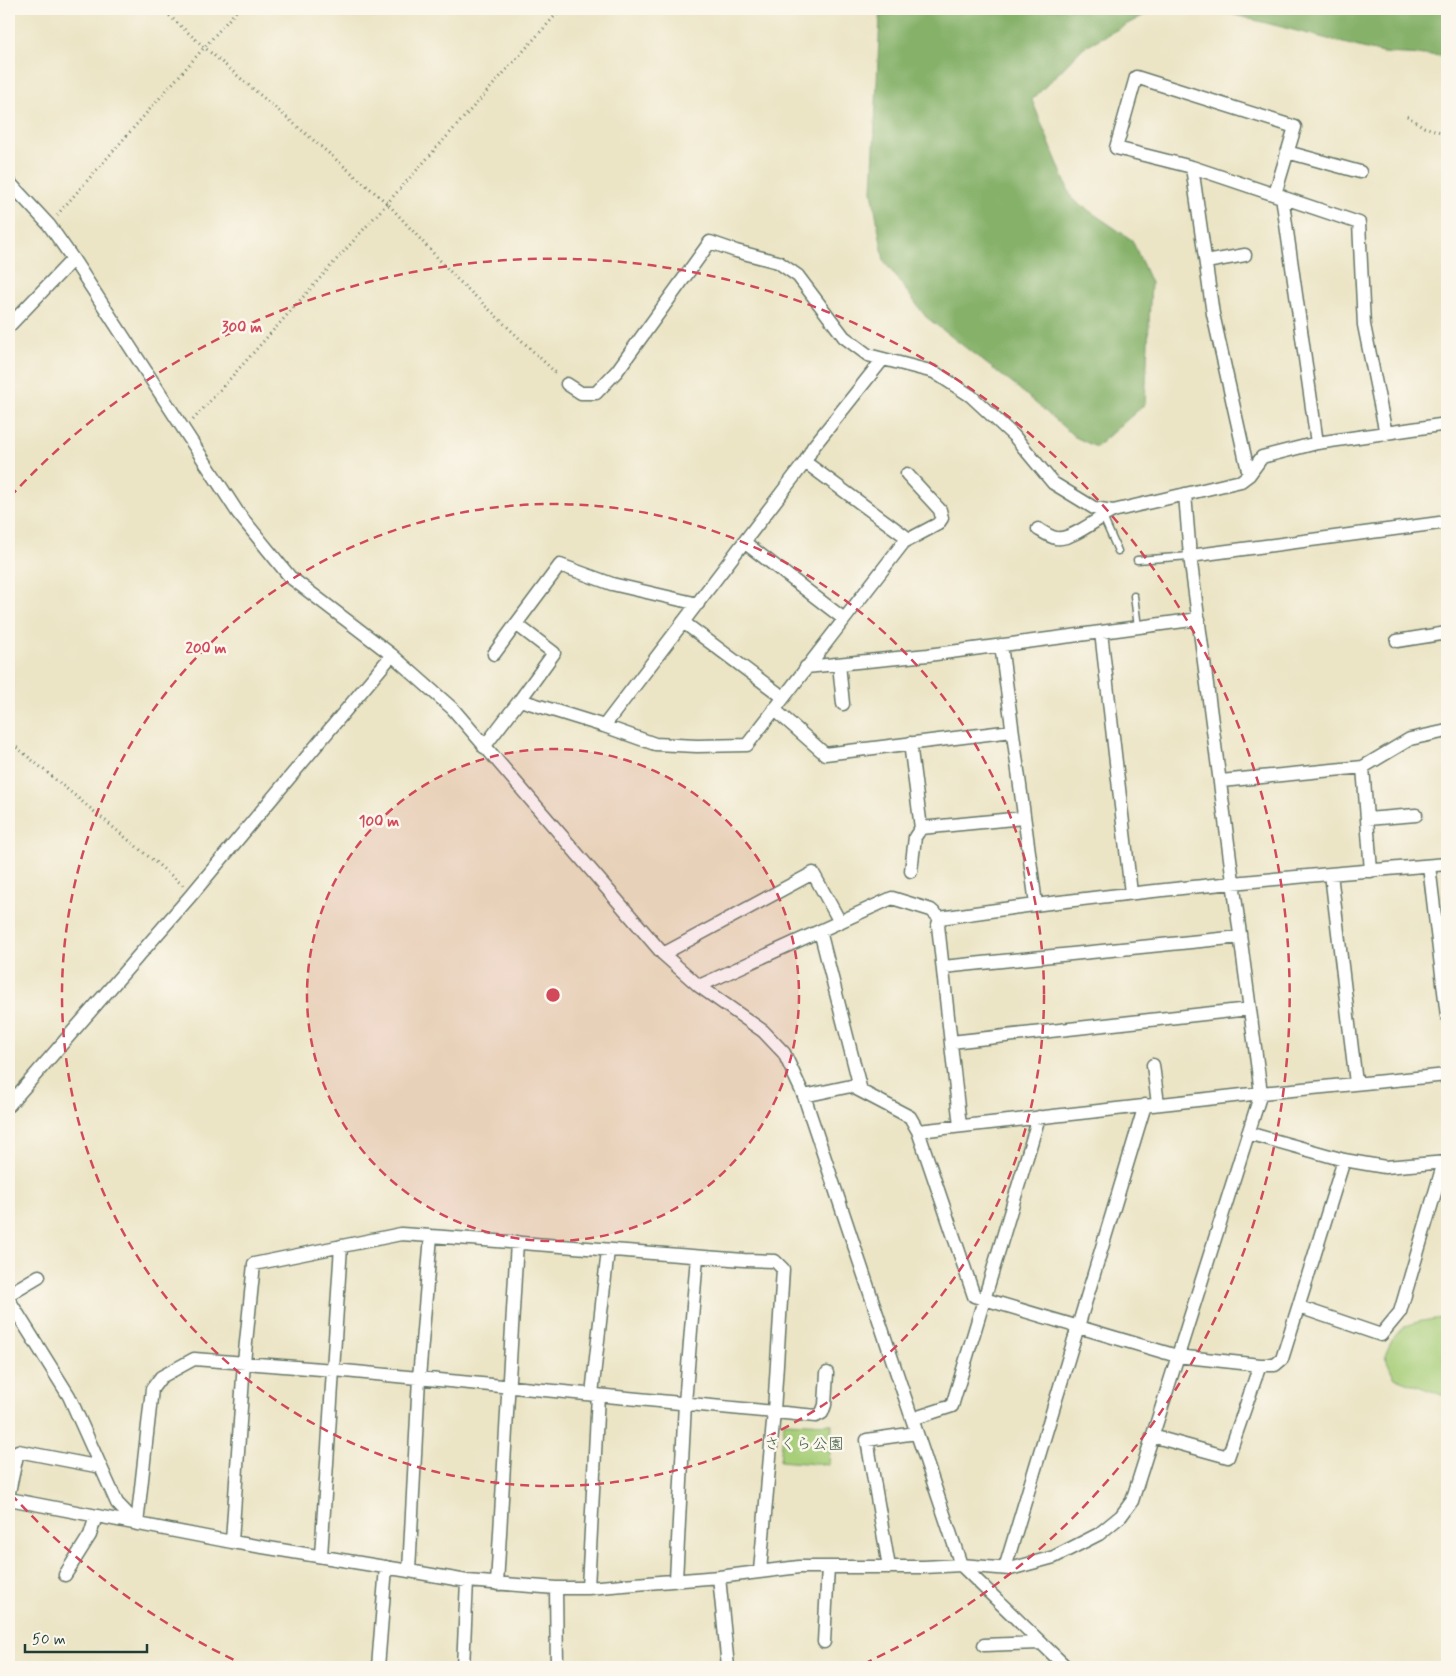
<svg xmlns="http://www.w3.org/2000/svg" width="1456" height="1676" font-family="Mynerve,'Klee One',sans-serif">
  <rect width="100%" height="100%" fill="#fbf7ec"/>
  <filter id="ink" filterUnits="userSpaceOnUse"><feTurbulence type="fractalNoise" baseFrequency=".02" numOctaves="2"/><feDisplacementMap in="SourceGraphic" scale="10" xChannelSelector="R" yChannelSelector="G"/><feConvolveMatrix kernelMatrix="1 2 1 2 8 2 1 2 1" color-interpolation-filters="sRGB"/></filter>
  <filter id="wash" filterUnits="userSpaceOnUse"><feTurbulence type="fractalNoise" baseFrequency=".0096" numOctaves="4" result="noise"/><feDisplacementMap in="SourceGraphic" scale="20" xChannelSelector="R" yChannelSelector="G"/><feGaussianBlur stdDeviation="1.12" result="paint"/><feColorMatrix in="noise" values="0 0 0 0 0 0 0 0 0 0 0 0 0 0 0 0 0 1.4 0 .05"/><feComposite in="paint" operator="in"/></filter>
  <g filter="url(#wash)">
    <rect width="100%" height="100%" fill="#ebe4c5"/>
    <!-- green -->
    <path fill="#a7ce79" stroke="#638656" d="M1447,1317V1397L1394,1377L1385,1356C1398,1320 1413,1323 1447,1317Z
      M784,1422L832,1424L829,1465L780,1461Z"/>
    <!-- forest -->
    <path fill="#85b169" stroke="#52774e" d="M886,9H1447V56L1382,53L1231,14L1152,11L1084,47L1032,100L1072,199L1132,240L1151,283L1145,404L1096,447L1075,437L1018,388L926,317L884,261L872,191L880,16Z"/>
  </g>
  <g filter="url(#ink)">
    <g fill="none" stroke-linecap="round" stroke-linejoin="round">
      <!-- service casing -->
      <g stroke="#667767" stroke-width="9">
        <path id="service" d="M1103,517L1118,551
          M1137,560L1190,556
          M1134,596L1138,627"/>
      </g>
      <!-- minor casing -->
      <g stroke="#667767" stroke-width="15">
        <path id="minor" d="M1287,152L1360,172
          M1192,167L1213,314L1249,475
          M9,182L49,225L73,259L238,513L290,577L392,655L453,709L663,954L699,986L763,1031L784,1053L804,1096L961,1565L1066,1667
          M1275,194L1295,127L1136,77L1116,148L1192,167L1359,223L1364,325L1386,434
          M1282,196L1317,443
          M1206,262L1245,255
          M9,326L73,259
          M567,384L581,393H596L617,371L710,242L736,251L778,262L798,276L844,337L868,355L934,372L971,396L1014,436L1053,483L1094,508L1113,511L1241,481L1249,475L1262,457L1317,443L1447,424
          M805,462L909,539
          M1038,529C1043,532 1050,537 1056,538C1071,541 1099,517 1113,511
          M744,542L844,619
          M1190,556L1447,522
          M683,622L783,697
          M1101,632L1131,893
          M1397,641L1447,633
          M1001,645L1036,904
          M494,654L516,624
          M839,664L843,704
          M806,667L928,655L1199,619
          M520,700L554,653L516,624L560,565L612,584L698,604
          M774,709L825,754L1012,731
          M604,726L805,462L813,447L883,359
          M910,743L921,828L1023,818
          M484,747L520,700L604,726L655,744L697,746L747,745L904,542L938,524L942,518L940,510L907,474
          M1363,767L1371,871
          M1221,781L1363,767L1410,739L1447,731
          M1367,819L1416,815
          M1429,866L1447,1016
          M911,871L915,837L921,828
          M1331,874L1356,1083
          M940,918L938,925L960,1126
          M820,931L861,1091
          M663,954L813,873L840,922
          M943,967L1240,937
          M699,986L892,898L931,910L940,918C1109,893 1278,878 1447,864
          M951,1042L1249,1009
          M1153,1065L1158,1104
          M804,1096L851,1086L910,1117L918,1131L974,1296L1177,1356L1260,1365H1275L1282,1359L1344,1160
          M9,1105L193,893L392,655
          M918,1131L1261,1093L1447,1075
          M1248,1133L1344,1160L1385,1167L1447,1162
          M9,1294L39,1276
          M9,1300L69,1396L117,1503L137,1524
          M1299,1307L1381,1335L1400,1312L1444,1162
          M592,1394L608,1250
          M912,1419L952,1406L1039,1117
          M1152,1436L1228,1457L1260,1365
          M9,1492L18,1451L101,1467
          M9,1499L232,1542L409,1571L467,1581L556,1588H588L719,1577L799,1567H924L961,1565L1010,1569L1054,1557L1099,1534L1121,1516L1132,1501L1261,1093L1190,556L1185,494
          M137,1524L152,1389L161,1377L194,1359L334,1370L816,1416L822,1413L825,1405L827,1373
          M232,1542L244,1362L254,1264L401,1234L431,1236L744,1260L775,1261L783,1269L774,1411L760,1571
          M321,1556L341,1246
          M889,1567L867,1440L916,1433
          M1005,1568L1145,1105
          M409,1571L419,1378L431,1236
          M65,1575L90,1535L96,1516
          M719,1577L728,1667
          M676,1580L685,1403L697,1257
          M497,1584L517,1242
          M556,1588L557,1667
          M588,1588L598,1395
          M824,1642L828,1567
          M984,1645L1040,1643
          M378,1667L386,1567
          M463,1667L467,1581"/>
      </g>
      <!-- path -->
      <path stroke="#667767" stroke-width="3" stroke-dasharray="1 4" stroke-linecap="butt" d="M162,9L204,47L387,203L457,279L558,375
        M1407,116L1424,127L1447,134
        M57,215L238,9
        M193,420L561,9
        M9,741L184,886"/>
      <!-- service -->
      <use href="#service" stroke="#fff" stroke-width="6"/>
      <!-- minor -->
      <use href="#minor" stroke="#fff" stroke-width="12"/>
    </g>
  </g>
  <!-- distance rings -->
  <circle cx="553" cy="995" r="246" fill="#d1495b" fill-opacity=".12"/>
  <g fill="none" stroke="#d1495b" stroke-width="2.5" stroke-dasharray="9 6">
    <circle cx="553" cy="995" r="246"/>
    <circle cx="553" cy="995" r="491"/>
    <path d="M247 1666A737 737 0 0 1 10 1493M10 497A737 737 0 1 1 859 1666"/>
  </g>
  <g text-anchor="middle" stroke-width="5" stroke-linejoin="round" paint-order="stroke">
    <!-- park labels -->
    <g font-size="16" fill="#3a5a42" stroke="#fbf7ec">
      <text x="804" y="1449">さくら公園</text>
    </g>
  </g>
  <circle cx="553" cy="995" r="8" fill="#d1495b" stroke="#fbf7ec" stroke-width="2.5"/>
  <g font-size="15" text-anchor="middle" font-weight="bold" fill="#d1495b" stroke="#fbf7ec" stroke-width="5" stroke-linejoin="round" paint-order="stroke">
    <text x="242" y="332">300 m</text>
    <text x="206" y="653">200 m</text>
    <text x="379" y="826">100 m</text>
  </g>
  <!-- margin -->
  <rect width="1456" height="1676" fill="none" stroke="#fbf7ec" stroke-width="30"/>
  <!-- scale -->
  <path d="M25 1644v8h122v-8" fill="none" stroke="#1f3d34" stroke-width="2.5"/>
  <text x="32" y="1644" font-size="15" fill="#1f3d34" stroke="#fbf7ec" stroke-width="4" paint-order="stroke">50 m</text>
</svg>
